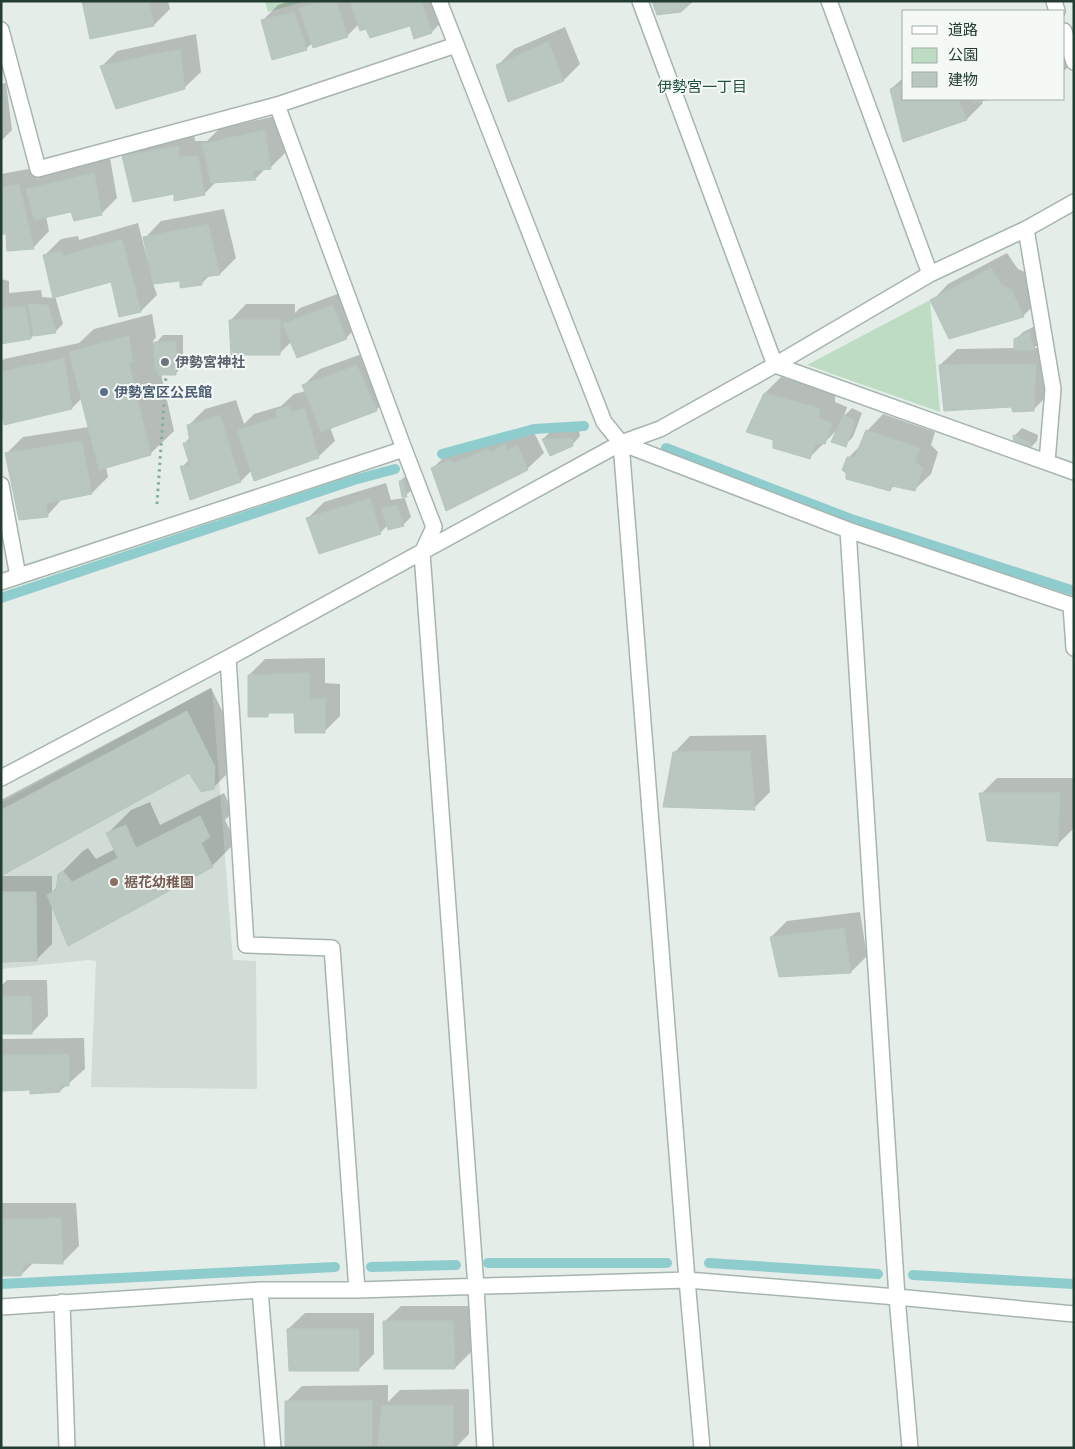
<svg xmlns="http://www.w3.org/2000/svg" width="1075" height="1449" font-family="Overpass,'Noto Sans JP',sans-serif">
  <rect width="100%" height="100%" fill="#e4ede8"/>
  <!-- built -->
  <path fill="#d2dcd6" d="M212,687L233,960L256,961L257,1089L91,1087L96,961L88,960L1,969V803Z"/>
  <!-- green -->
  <path fill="#bedcc3" d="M265,1H306L268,12Z
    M930,300L940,412L807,365Z"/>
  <!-- shadow -->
  <path fill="#0003" d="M83,1H168L170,9L154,25Z
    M291,1H443L448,15L432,32L415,37L411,25L367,27L359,24L347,36L312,43L307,48L273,58L262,21L278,5Z
    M565,27L580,64L564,80L497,66L514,49Z
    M196,34L201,72L184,88L101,67L117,51Z
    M1064,50L1070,65L1064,71Z
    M904,77V99H985L981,100L983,103L967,119L904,141L891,89Z
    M6,83L12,130L1,141V84Z
    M281,115L287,151L271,167L266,168L256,178L217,181L204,194L175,193L124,157L140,141L194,131L195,141H207L220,128Z
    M110,158L117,198L101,214L72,211L46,216L49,231L33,248L8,232L1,233V174L34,168L37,179L43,173Z
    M224,209L236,258L220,274L210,275L201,284L181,280L153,283L157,295L141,311L112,280L55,296L63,324L55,332L35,333L31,338L1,343V279L9,281V293L41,290L42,297L54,298L45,255L61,239L78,236L79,240L138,223L147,258L149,257L145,238L161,221Z
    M1007,253L1018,269L1027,273L1039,300L1023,316L932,301L948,284Z
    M348,290L362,322L346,338L291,342L279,354L230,321L246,304H295V313L300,308Z
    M152,314L156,337L153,341L154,345L163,335H183V366L175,374H161L174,431L150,454L106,467L108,477L92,493L63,498L47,516L7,453L23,437L89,427L82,398L72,408L1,399V362L4,359L79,343L94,329Z
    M1037,325L1041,341L1034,348H1052L1049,394L1033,410L1012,406L940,365L957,349L1015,348V340L1023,332Z
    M373,350L392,394L376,410L330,427L335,441L318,457L252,470L241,481L182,467L190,459L185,443L190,437L189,425L205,409L236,400L244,424L254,414L281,406L294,394L306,391L304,385L320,369Z
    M781,377L835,392V402L847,407L844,416L852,408L862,413L853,437L845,445L838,429L809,458L765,393Z
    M883,414L935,432L931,445L938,452L931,474L914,490L895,485L890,490L848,458L861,445L867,431Z
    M1022,428L1038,435L1037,441L1029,449L1015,442L1014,436Z
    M520,429L525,436L533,430L544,453L527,469H432L449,452L466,445L472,447L504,434L508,437Z
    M551,431H579L580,436L572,445L551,454L543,439Z
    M408,474L414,488L406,495L404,496L411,517L403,525H388L380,533L308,518L324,502L386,483L391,500L404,498L400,481Z
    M325,658V683L340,684V716L324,732L295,711L271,712L267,716L249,675L265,659Z
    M211,688L238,743L237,764L213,788L189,771L1,874V800Z
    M766,735L770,792L754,808L674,753L690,736Z
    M997,778H1074V828L1058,844L981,794Z
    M224,793L233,812L225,820L236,842L212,866L52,904V944L36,960L1,961V876H52V892L58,886L59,875L83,851L88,848L96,859L115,849L107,834L131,810L150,802L160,825Z
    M860,912L867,956L851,972L771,937L787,921Z
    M7,980H47L48,1016L32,1033H1V986Z
    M84,1038L85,1069L60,1091L31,1089H1V1039Z
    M1,1203H76L79,1246L62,1263L34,1262L21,1275H1Z
    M401,1306H469L471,1352L455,1368L384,1322Z
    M305,1313H374V1354L358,1370L288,1329Z
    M388,1385V1402L400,1390L469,1389V1434L455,1448H287L286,1402L302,1386Z"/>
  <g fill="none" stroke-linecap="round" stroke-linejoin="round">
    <!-- stream -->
    <path stroke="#8fccce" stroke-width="10" d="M666,448L851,519L1074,591
      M442,454L534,429L584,426
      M1,598L354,480L395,469
      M488,1263H667
      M709,1263L878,1274
      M371,1267L456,1265
      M913,1275L1074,1284
      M1,1284L335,1267"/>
  </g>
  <!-- building -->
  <path fill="#b9c7c0" stroke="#b6c6be" d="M82,1H149L154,26L90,39Z
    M324,1H336L348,37L313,48L299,8Z
    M350,1H421L432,33L414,39L410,26L370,38L366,29L360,31Z
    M652,1H693L681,12L657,15Z
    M294,12L307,50L272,60L261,20Z
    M548,42L564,81L508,102L496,65Z
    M180,49L185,89L116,109L100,66Z
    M904,84V99H958L967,120L903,142L890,89Z
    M973,99H990L973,103Z
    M265,130L271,169L253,171L256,180L211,183L202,144Z
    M179,146V157L198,156L205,195L174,201V194L133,202L122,156Z
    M94,173L102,215L74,221L71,212L34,220L26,189Z
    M19,184L34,249L7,251L6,234H1V187Z
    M208,224L220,275L202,277V285L180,288V281L153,284L143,237Z
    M122,239L141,312L119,317L111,282L53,298L43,255L62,251L63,256Z
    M991,268L1002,285L1011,289L1024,317L949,339L930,300Z
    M28,304L48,305L56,333L34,336Z
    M332,305L347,339L297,358L283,324Z
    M25,306L31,339L1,344V308Z
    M229,320H280V355H231Z
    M1029,332L1034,350H1014V339Z
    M129,336L133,362L129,363L151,455L99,470L69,352Z
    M154,342H176V375H158V371L155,370Z
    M64,358L72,409L4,425L1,406V372Z
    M1036,364L1034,411L1013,412L1011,407L944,411L939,365Z
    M357,365L377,411L321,432L302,385Z
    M764,393L819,408V418L832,423L825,444L816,443L810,459L773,448V440L746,432Z
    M289,406L292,412L305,409L319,458L254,481L237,430L277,418L276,410Z
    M220,415L241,482L190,500L180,466H190L183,443L190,442L187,425Z
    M843,415L855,421L846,447L831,442Z
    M866,430L920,448L915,462L923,468L915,491L892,486L890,491L846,479V473L842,470L847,457H855Z
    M1013,435L1031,443L1029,450L1014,443Z
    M572,438L573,446L550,456L542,439Z
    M82,441L92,494L46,503L48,517L19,520L5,453Z
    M504,444L508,451L517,445L528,470L446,511L431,468L449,460L455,463L487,449L491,453Z
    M399,481H403L407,497H402Z
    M370,498L381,534L319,554L306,518Z
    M397,505L404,526L388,530L381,508Z
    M309,673L310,699H325V733H295L294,713H268V717H248V675Z
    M187,711L215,767L214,789L201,792L189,773L1,876V810Z
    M750,751L755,810L663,807L673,752Z
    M979,793H1060L1058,846L987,841Z
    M200,816L210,837L201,843L213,867L68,946L47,895L56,890L58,874L63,871L72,882L118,858L106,833L126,825L136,848Z
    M1,892H36L37,961L1,962Z
    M844,928L851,973L779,977L770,937Z
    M1,996H31L32,1034H1Z
    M69,1054V1086H60V1092L30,1094V1090L1,1091V1055Z
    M61,1218L63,1264L28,1263L24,1266L21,1276H1V1219Z
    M383,1321H453L455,1369H384Z
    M287,1329H359V1371H289Z
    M285,1401H372V1448H285Z
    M453,1405V1448H377L382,1406Z"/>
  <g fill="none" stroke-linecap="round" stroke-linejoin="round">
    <!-- lane casing -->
    <g stroke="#a7b5ae" stroke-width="18">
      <path id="lane" d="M1,30L38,169L277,105L456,45
        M277,105L404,449
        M1026,229L1053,389L1047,462
        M775,365L1074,472
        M1,485L18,576"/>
    </g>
    <!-- street casing -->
    <g stroke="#a7b5ae" stroke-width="18">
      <path id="street" d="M439,1L604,422L621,443L848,530L1074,606
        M640,1L775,365
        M829,1L930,274
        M1054,1L1057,11
        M1064,31L1074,62
        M621,443L687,1280L702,1448
        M848,530L897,1297L910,1448
        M1,582L404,449L434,527L422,553L476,1287L485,1448
        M1071,605L1074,648
        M228,658L246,945L332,948L357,1290
        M1,778L228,658L621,443L660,429L775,365L930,274L1026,229L1074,202
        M260,1290L273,1448
        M62,1302L67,1448
        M1,1307L260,1290H357L687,1280L897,1297L1074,1314"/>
    </g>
    <!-- path -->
    <path stroke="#86ae9d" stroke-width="3" stroke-dasharray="2.5 4" stroke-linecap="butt" d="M157,504L166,375"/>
    <!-- lane -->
    <use href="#lane" stroke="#fff" stroke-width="15"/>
    <!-- street -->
    <use href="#street" stroke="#fff" stroke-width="15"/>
  </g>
  <!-- markers -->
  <circle fill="#6b7280" stroke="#f4f9f6" stroke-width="2" cx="165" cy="362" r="5"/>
  <circle fill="#5c6f8a" stroke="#f4f9f6" stroke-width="2" cx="104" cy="392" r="5"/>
  <circle fill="#8d6e63" stroke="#f4f9f6" stroke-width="2" cx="114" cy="882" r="5"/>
  <g text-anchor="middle" stroke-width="4" stroke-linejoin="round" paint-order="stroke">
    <!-- worship labels -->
    <g font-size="14" font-weight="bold" fill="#5b616d" stroke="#f4f9f6" text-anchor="start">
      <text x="175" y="367">伊勢宮神社</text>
    </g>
    <!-- service labels -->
    <g font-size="14" font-weight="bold" fill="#4e5e75" stroke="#f4f9f6" text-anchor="start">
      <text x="114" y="397">伊勢宮区公民館</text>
    </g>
    <!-- education labels -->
    <g font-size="14" font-weight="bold" fill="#785e54" stroke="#f4f9f6" text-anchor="start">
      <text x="124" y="887">裾花幼稚園</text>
    </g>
    <!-- neighbourhood labels -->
    <g font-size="15" fill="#214e3e" stroke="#f4f9f6">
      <text x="702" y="92">伊勢宮一丁目</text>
    </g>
  </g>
  <!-- border -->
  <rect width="1075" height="1449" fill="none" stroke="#243d33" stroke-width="5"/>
  <!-- legend -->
  <rect x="902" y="10" width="162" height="90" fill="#f4f9f6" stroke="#a1aea8"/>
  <rect x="912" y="26" width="25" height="8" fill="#ffffff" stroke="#a1aea8"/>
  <text x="948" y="35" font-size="15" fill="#243d33">道路</text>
  <rect x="912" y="48" width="25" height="15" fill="#bedcc3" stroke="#a1aea8"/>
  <text x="948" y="60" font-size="15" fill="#243d33">公園</text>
  <rect x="912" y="72" width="25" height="15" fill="#b9c7c0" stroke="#a1aea8"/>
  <text x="948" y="85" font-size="15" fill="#243d33">建物</text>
</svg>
